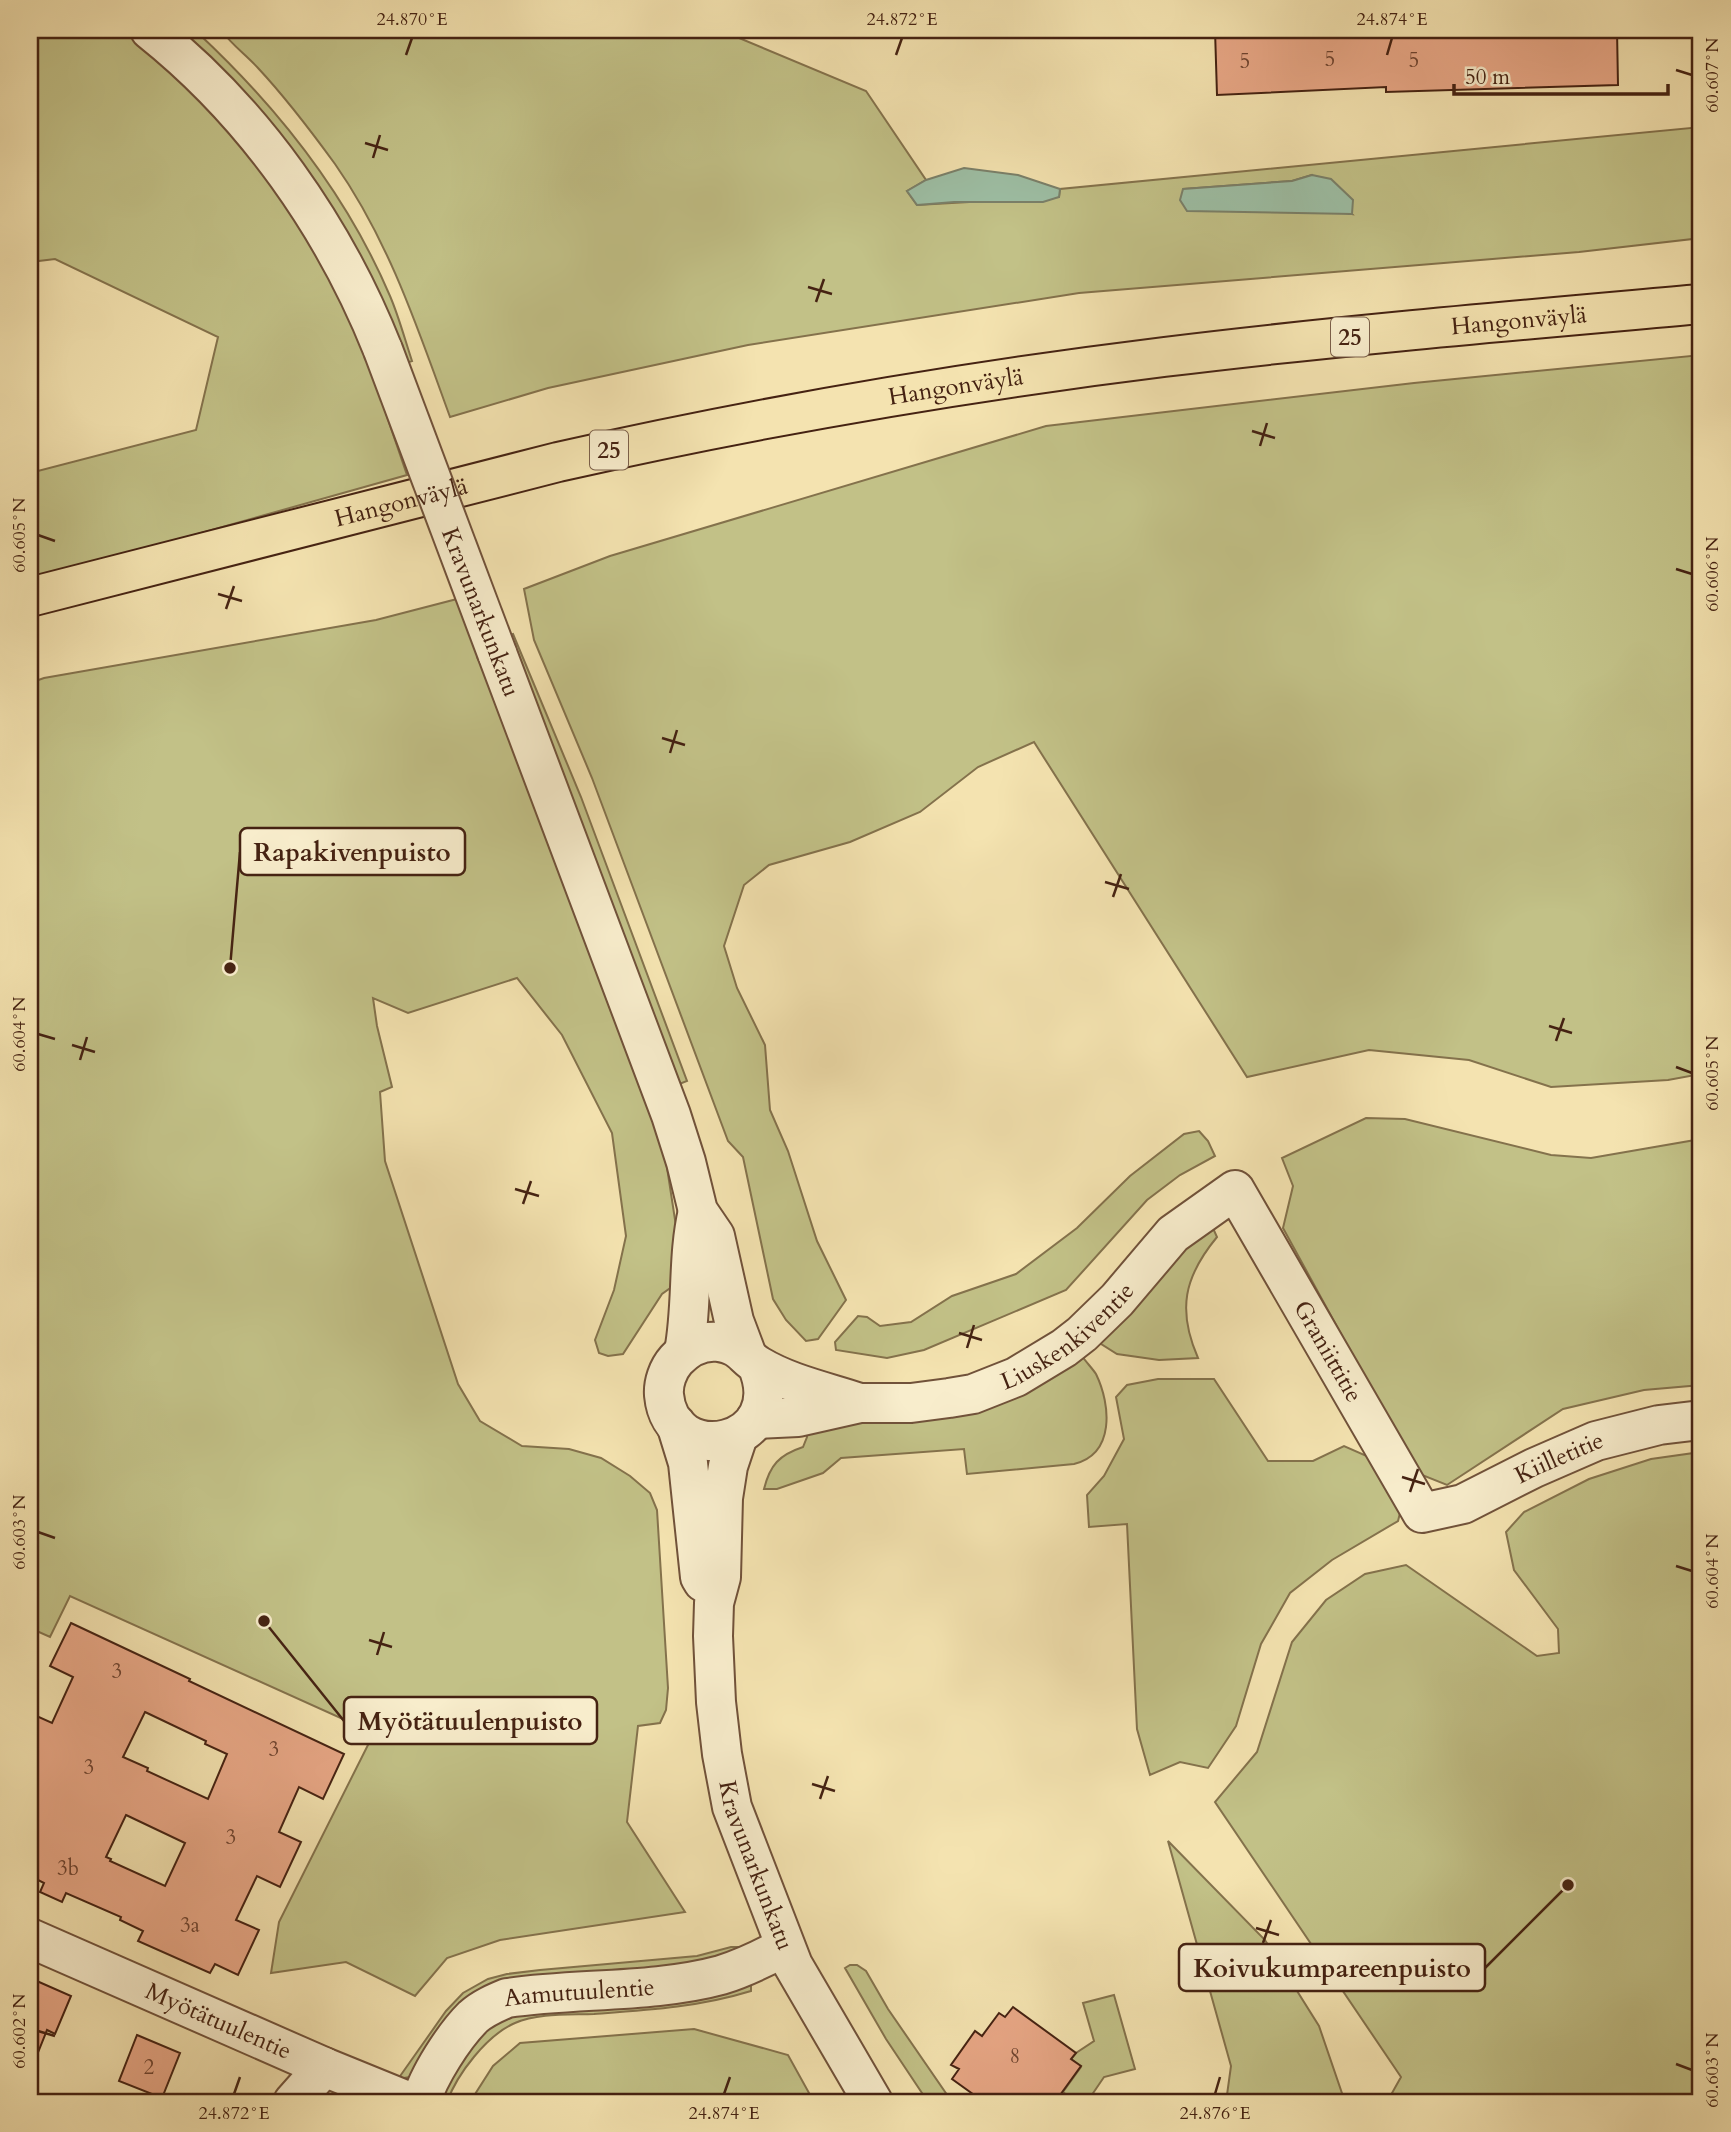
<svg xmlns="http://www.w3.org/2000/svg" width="1731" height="2132" font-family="Cardo,serif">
  <rect width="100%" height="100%" fill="#f4e3b0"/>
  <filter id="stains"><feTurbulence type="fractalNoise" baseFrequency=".00286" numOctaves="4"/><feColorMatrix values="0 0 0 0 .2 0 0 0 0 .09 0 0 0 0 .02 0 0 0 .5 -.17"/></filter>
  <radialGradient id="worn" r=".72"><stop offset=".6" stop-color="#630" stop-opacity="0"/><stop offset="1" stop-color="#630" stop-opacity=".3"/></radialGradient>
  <!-- green -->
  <path fill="#c2c187" stroke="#84724c" stroke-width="2" fill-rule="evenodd" d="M30,30H127L190,86L279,188L355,323L407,475L30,581V473L196,430L218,337L55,259L30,262Z
    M177,30H194L199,34C278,108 347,195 390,296C399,317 405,340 412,361L405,363Z
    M221,30H720L866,91L926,180L907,191L917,205L1059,197L1060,189L1701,127V238L1579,252L1079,293L748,345L548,388L450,417C418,329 389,241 335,164C311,131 286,98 258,68C246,55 231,44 221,30ZM1312,175L1352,214L1183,189L1292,181Z
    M1701,355V1074L1668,1080L1551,1087L1469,1060L1369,1050L1247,1077L1034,742L978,767L920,812L850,842L769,865L744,885L724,946L737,988L765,1045L770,1110L788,1151L817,1241L846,1300L818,1339L806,1341L786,1320L773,1299L743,1157L728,1141L592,778L534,640L524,589L610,556L1046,426L1414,383Z
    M457,599L639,1072L666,1161L678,1239V1287L669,1289L662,1294L623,1354L608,1356L599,1353L595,1340L614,1290L626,1236L612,1133L562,1035L517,978L408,1013L373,998L377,1026L392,1087L380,1092L385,1161L458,1384L480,1421L522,1446L569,1449L601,1458L630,1476L650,1493L657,1510L668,1688L666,1710L660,1723L638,1726L627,1822L685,1912L500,1940L447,1958L415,1996L346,1962L271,1973L279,1922L374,1733L70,1596L50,1637L30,1628V683L44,678L376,620Z
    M513,634L581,797L687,1081L677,1085L507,636Z
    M1366,1118L1405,1119L1551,1155L1591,1158L1701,1139V1385L1644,1390L1563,1409L1447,1485L1417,1473L1283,1228L1293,1186L1282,1158Z
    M1199,1131L1208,1141L1215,1156L1180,1175L1147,1200L1066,1290L924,1350L887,1358L836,1350L835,1342L858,1316L867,1317L880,1326L911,1322L952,1296L1016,1274L1077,1228L1130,1176L1184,1134Z
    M1212,1226L1217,1237C1184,1277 1177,1310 1198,1358L1159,1360L1117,1354L1098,1342L1162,1267Z
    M1082,1356C1086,1362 1092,1368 1096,1374C1111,1405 1115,1454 1074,1464L967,1474L964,1449L841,1458L823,1473L777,1489H764C770,1465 779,1455 803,1447L807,1437V1428Z
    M1158,1379H1214L1268,1461H1313L1344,1446L1369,1457L1401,1509L1398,1521L1332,1560L1290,1593L1261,1644L1236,1726L1208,1768L1180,1762L1150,1775L1137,1729L1127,1524L1089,1527L1087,1495L1104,1476L1124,1439L1116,1397L1127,1385Z
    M1701,1452V2102H1387L1401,2077L1215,1802L1257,1752L1292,1642L1326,1600L1365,1574L1406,1565L1537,1656L1559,1653L1558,1629L1514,1570L1506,1532L1524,1512L1589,1479L1651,1459Z
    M1168,1841L1265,1940L1319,2026L1345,2102H1226L1231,2066Z
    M731,1947H741L725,1961L512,1984L420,2070L410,2077L398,2079L446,2011L463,1993L488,1979L507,1974L540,1970L697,1956Z
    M850,1965H857L866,1971L888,2009L952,2102H928L886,2039L845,1968Z
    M751,1980V1991C699,2007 649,2010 594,2014C569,2015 538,2013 515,2023C487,2035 457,2074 447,2102H439L465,2046L499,2017Z
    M1114,1995L1135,2069L1104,2077L1087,2102H1066L1069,2097L1063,2092L1081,2067L1071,2059L1076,2053L1094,2041L1083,2003Z
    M694,2029L788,2055L814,2102H470L493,2066L520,2043Z"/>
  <!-- water -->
  <path fill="#9dbfa5" stroke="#7a806a" stroke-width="2" d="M964,168L1018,175L1060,189L1059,197L1043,202H954L917,205L907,191L926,180Z
    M1312,175L1331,179L1353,200L1352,214L1187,211L1180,200L1183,189L1292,181Z"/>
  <!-- building -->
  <path fill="#e8a786" stroke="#452212" stroke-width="2" fill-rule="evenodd" d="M1215,30H1617L1618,85L1386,92V87L1217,95Z
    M71,1623L190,1679L189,1681L344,1754L323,1799L299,1787L279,1832L301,1842L280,1887L257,1876L236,1920L259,1930L238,1975L215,1964L210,1973L138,1941L143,1931L120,1920L121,1917L66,1893L62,1902L40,1892L44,1883L30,1876V1713L52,1723L73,1677L50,1666ZM145,1712L206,1741L205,1744L227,1754L208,1799L147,1771L148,1768L123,1757ZM126,1815L185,1843L165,1886L110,1861L111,1859L106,1857Z
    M30,1978L71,1996L55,2034L47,2030L31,2070Z
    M1013,2007L1076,2053L1071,2059L1081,2066L1055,2102H984L952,2079L959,2069L951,2065L975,2031L982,2036L999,2013L1005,2017Z
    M137,2035L180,2053L162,2098L119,2081Z"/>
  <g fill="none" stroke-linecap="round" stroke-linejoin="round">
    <!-- minor casing -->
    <g stroke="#71523a" stroke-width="42">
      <g id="minor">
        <path d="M150,30C254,113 334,227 383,350"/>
        <path d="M497,653L671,1115L686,1162L698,1211L715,1236L734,1321L746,1353"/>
        <path d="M684,1352C693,1305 687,1257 698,1211"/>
        <path d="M757,1365C792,1447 671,1471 664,1395C663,1383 668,1369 676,1360C687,1348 702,1340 719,1342C743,1346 742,1356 759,1366C789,1384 827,1392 860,1403"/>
        <path id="s1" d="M756,1419L798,1417L860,1403H911L949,1398L973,1394L1016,1377L1064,1348L1082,1334L1117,1300L1173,1234L1235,1190L1422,1513L1463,1504L1534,1468L1596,1441L1659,1425L1701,1420"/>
        <path d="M676,1424L688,1463L700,1577L703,1582"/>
        <path id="s2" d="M738,1436L728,1466L723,1498L721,1577L714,1603L713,1636L716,1702L722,1754L732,1807L793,1965L873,2102"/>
        <path id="s3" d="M30,1938L324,2067L410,2102"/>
        <path d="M293,2102L324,2067"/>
        <path id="s4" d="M421,2102C428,2076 454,2036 473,2017C483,2008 495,2003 507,1998C576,1988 655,1993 721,1975C743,1968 764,1958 784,1947"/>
      </g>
    </g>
    <!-- highway casing -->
    <g stroke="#452212" stroke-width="42">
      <g id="highway">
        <path id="s5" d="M30,597L558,462C758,417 961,382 1164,357C1343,335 1522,320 1701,304"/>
      </g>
    </g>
    <!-- minor -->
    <use href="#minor" stroke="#f8edcc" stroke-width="38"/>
    <!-- highway -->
    <use href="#highway" stroke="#f4e3b0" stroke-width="38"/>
    <!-- minor-bridge casing -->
    <g stroke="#71523a" stroke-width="42" stroke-linecap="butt">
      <path id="minor-bridge" d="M383,350L497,653"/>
    </g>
    <!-- minor-bridge -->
    <use href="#minor-bridge" stroke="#f8edcc" stroke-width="38"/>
  </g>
  <!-- ticks -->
  <path fill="none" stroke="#452212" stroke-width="2.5" d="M406,55L412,38M896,55L902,38M1387,55L1392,38M1676,70L1692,75M365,143L388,150M373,158L380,135M808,287L832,294M816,302L824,279M1252,431L1275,438M1260,446L1267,423M38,535L55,541M1676,569L1692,574M218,594L242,601M226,609L234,586M662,738L685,745M670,753L677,730M1105,882L1129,889M1113,897L1121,874M1549,1026L1572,1033M38,1034L55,1039M1556,1041L1564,1018M72,1045L95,1052M80,1060L87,1037M1676,1067L1692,1073M515,1189L539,1196M523,1204L531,1181M959,1333L982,1340M967,1348L974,1325M1402,1477L1425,1484M1410,1492L1418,1469M38,1532L55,1538M1676,1566L1692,1571M369,1640L392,1647M377,1655L384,1632M812,1784L835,1791M820,1799L828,1776M1256,1928L1279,1935M1263,1943L1271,1920M38,2031L55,2036M1676,2064L1692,2070M234,2094L240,2077M724,2094L730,2077M1215,2094L1220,2077"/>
  <g text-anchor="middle" stroke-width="7" stroke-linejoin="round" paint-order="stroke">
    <!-- number labels -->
    <g font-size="21" fill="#6e432f">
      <text x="1330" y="66">5</text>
      <text x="1414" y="67">5</text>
      <text x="1245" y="68">5</text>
      <text x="117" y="1678">3</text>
      <text x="274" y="1756">3</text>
      <text x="89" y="1774">3</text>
      <text x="231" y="1844">3</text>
      <text x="68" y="1875">3b</text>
      <text x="190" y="1932">3a</text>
      <text x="1015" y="2063">8</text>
      <text x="149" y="2074">2</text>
    </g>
    <!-- shield labels -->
    <g fill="#f8edcc" stroke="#7b5f4a" stroke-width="2">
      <rect x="1331" y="317.5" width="38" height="39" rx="5"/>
      <rect x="590" y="430.5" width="38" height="39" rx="5"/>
    </g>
    <g font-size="23" font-weight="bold" fill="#452212">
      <text x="1350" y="345">25</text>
      <text x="609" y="458">25</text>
    </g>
    <!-- street labels -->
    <g font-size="24" fill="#452212" stroke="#f8edcc">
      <text dy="8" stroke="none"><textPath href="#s5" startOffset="1517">Hangonväylä</textPath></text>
      <text dy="8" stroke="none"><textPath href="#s5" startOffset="950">Hangonväylä</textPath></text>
      <text dy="8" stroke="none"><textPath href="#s5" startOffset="383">Hangonväylä</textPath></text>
      <text transform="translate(481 612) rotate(69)" y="8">Kravunarkunkatu</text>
      <text dy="8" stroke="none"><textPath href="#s1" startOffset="331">Liuskenkiventie</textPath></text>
      <text dy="8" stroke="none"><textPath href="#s1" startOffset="742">Graniittitie</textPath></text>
      <text dy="8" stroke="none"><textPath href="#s1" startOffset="1078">Kiilletitie</textPath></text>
      <text dy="8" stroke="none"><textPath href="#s2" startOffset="438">Kravunarkunkatu</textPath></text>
      <text dy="8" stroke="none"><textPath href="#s4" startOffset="212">Aamutuulentie</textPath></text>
      <text dy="8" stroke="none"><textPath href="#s3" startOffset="206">Myötätuulentie</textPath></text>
    </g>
  </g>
  <!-- callouts -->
  <path fill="none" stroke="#452212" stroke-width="2.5" d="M230 968L240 852M264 1621L344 1721M1568 1885L1485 1968"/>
  <g fill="#452212" stroke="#f8edcc" stroke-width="2.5">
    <circle cx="230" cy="968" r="7"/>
    <circle cx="264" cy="1621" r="7"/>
    <circle cx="1568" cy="1885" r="7"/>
  </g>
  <g fill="#f8edcc" stroke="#452212" stroke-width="2.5">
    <rect x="240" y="828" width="225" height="47" rx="7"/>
    <rect x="344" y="1697" width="253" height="47" rx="7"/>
    <rect x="1179" y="1944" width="306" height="47" rx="7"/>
  </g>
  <g font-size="26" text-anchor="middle" font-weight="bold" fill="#452212">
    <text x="352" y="861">Rapakivenpuisto</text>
    <text x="470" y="1730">Myötätuulenpuisto</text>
    <text x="1332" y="1977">Koivukumpareenpuisto</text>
  </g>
  <!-- margin -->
  <rect width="1731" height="2132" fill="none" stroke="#f4e3b0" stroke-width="77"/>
  <!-- scale -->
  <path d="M1454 84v10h214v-10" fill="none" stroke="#452212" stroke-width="3.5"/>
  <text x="1465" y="84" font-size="21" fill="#452212" stroke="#f8edcc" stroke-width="5" paint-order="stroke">50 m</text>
  <rect x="38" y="38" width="1654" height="2056" fill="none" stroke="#452212" stroke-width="2.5"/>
  <g font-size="18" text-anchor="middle" fill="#452212">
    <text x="412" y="25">24.870°E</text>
    <text x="902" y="25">24.872°E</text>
    <text x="1392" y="25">24.874°E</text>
    <text transform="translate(1712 75) rotate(-90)" y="6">60.607°N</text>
    <text transform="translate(19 535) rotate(-90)" y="6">60.605°N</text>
    <text transform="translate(1712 574) rotate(-90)" y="6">60.606°N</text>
    <text transform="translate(19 1034) rotate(-90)" y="6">60.604°N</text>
    <text transform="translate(1712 1073) rotate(-90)" y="6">60.605°N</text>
    <text transform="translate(19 1532) rotate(-90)" y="6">60.603°N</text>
    <text transform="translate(1712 1571) rotate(-90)" y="6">60.604°N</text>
    <text transform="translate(19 2031) rotate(-90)" y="6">60.602°N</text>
    <text transform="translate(1712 2070) rotate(-90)" y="6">60.603°N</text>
    <text x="234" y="2119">24.872°E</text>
    <text x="724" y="2119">24.874°E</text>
    <text x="1215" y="2119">24.876°E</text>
  </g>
  <rect width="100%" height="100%" filter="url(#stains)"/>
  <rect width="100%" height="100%" fill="url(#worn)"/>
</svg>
